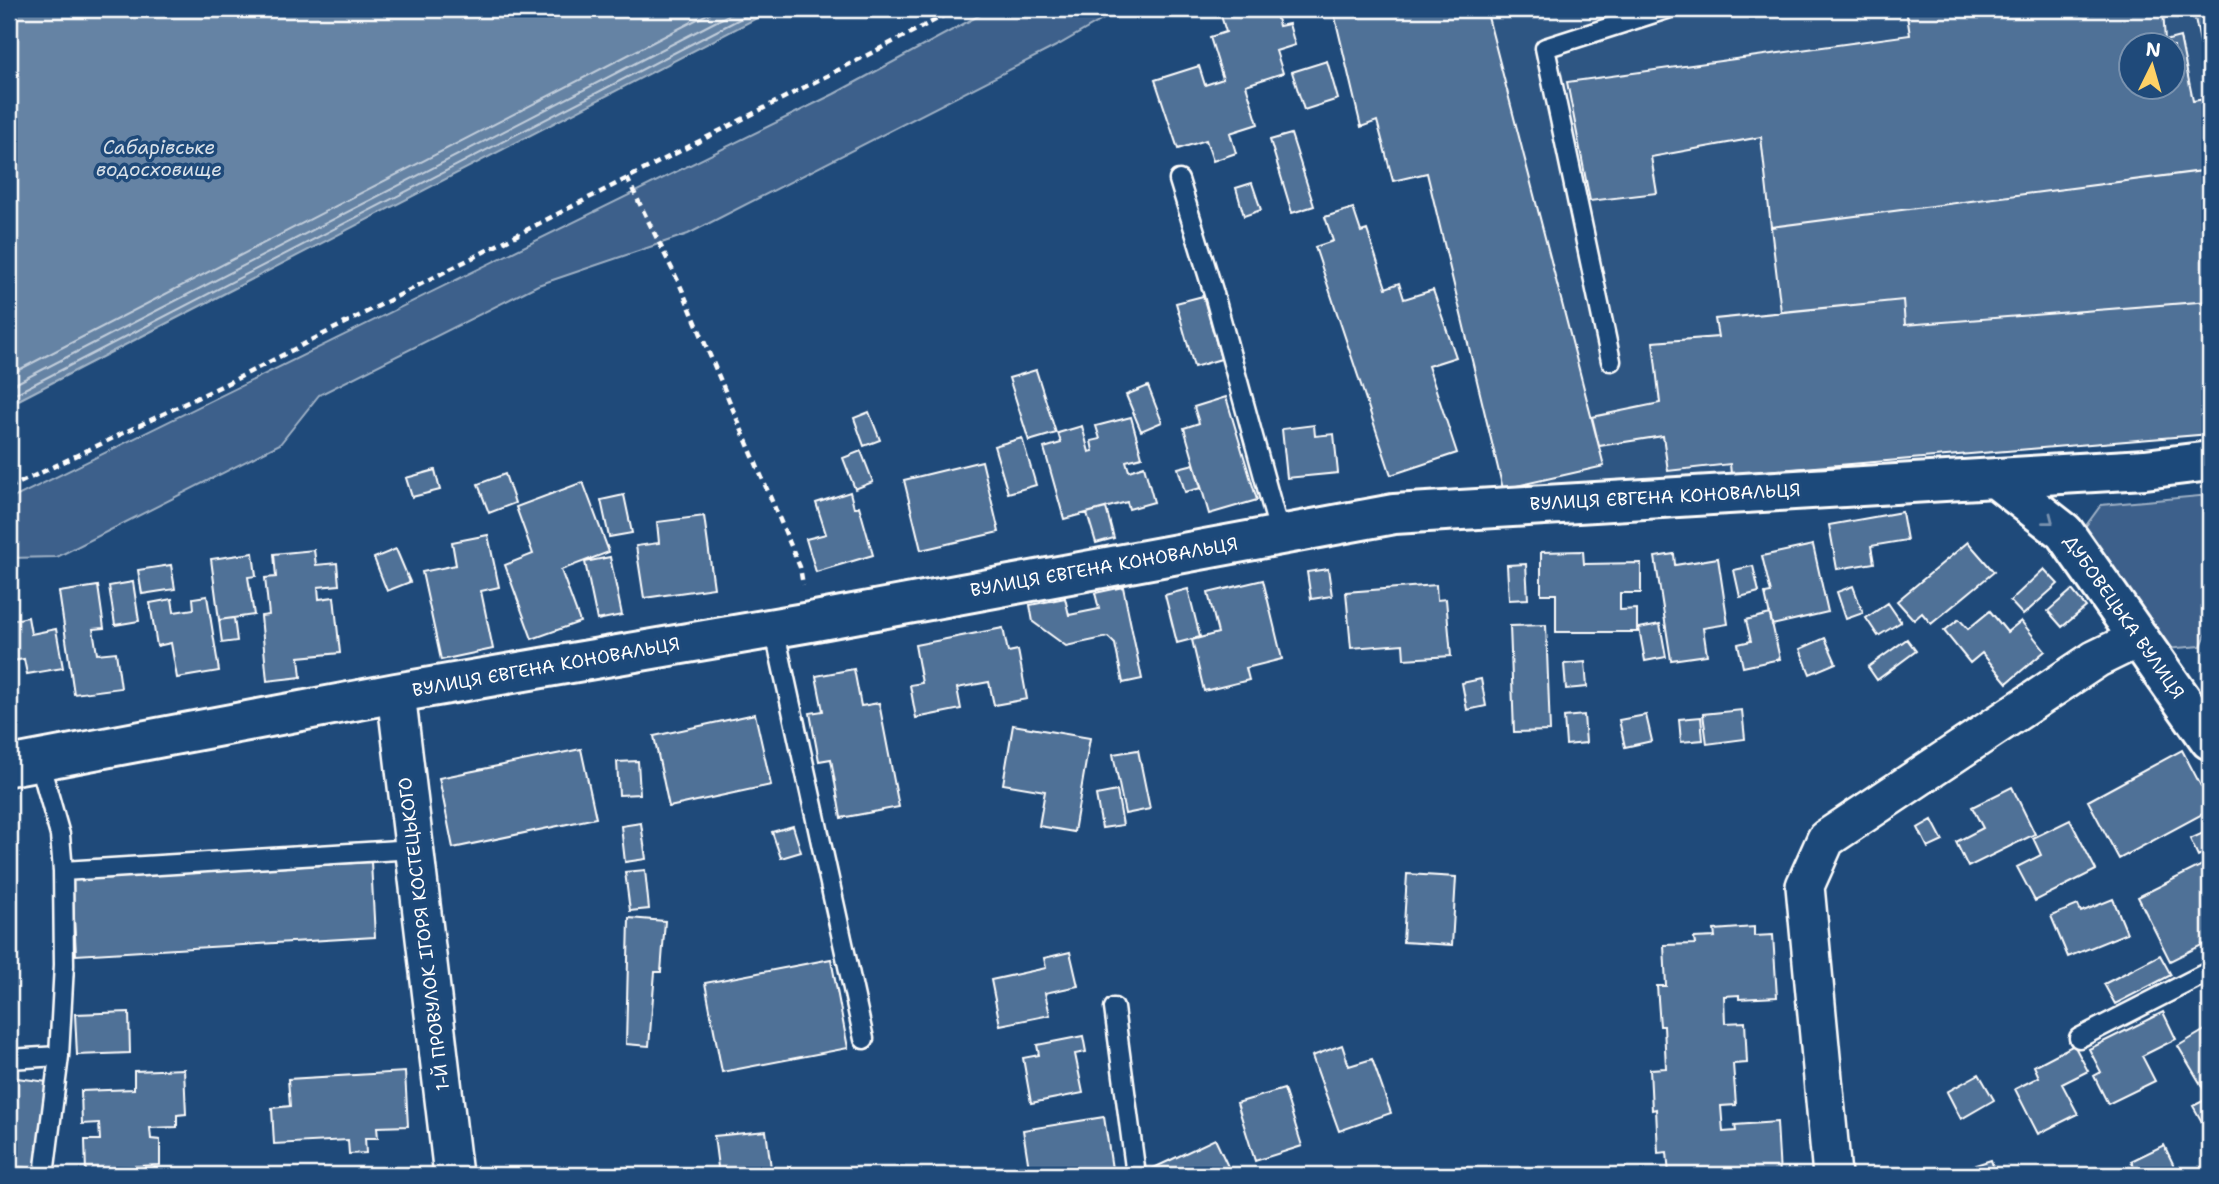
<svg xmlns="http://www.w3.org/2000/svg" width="2219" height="1184" font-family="'Shantell Sans',sans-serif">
  <rect width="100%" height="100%" fill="#1f4a7a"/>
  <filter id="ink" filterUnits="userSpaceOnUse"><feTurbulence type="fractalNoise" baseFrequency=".0143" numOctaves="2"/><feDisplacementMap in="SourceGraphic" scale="14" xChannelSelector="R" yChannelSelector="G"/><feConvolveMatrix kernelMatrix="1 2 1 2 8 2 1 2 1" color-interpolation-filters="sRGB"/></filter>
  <g filter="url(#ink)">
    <!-- built -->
    <path fill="#2e5683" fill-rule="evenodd" d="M1333,9H2210V434L1731,474L1610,480L1503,489L1427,173L1393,181L1377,121L1361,127ZM2132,46H2174V88H2132Z"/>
    <!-- green -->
    <path fill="#3c618b" stroke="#9eb0c5" stroke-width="2" d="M991,9H1121L1060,44L688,234L538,285L319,395L280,444L57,557L9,558V500L834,94Z
      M2210,495V625L2201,646L2165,649L2085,527L2101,505Z"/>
    <!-- water -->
    <path fill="#6583a4" stroke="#a3b5c8" stroke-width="2" d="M9,9H774L9,405Z"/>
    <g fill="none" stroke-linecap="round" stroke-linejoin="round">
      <!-- shore -->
      <path stroke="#c1cddb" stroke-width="2" d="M9,375L717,9
        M9,387L740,9
        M9,397L759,9"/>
    </g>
    <!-- building -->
    <path fill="#507197" stroke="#fff" stroke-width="2" fill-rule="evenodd" d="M1219,9H1262L1264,15L1275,11L1279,26L1289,24L1295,45L1276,51L1283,73L1246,85L1258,124L1230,133L1236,153L1213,161L1206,140L1178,149L1155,80L1199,66L1205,85L1223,79L1210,37L1226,32Z
      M1333,9H1486L1604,466L1503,489L1427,173L1393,181L1377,121L1361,127Z
      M1906,9H2074L2075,16L2123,9H2163L2165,41L2180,37L2193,101L2210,98V170L1771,227L1761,137L1651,157L1657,193L1590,201L1567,82L1910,35ZM2132,46H2174V88H2132Z
      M2193,9H2210V88Z
      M1327,61L1338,99L1304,110L1292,72Z
      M1291,134L1314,206L1292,213L1270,140Z
      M2210,170V301L1905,325L1903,300L1781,312L1771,227Z
      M1252,183L1261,210L1244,216L1236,188Z
      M1353,208L1361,232L1367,230L1386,288L1399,283L1404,299L1433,290L1456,357L1428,366L1457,453L1391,475L1315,247L1333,241L1325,217Z
      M1203,296L1221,359L1194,367L1176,303Z
      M1903,300L1905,325L2210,301V434L1731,474L1730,464L1668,471L1663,436L1599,446L1592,417L1660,403L1653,342L1718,337L1715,319Z
      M1036,370L1056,433L1029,441L1009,378Z
      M1148,386L1162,422L1141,431L1126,395Z
      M1226,397L1257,500L1209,514L1184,428L1199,423L1194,407Z
      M869,412L880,440L864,446L854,418Z
      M1131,417L1142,457L1126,461L1129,471L1144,466L1154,502L1129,509L1127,502L1064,519L1044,448L1061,443L1058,433L1082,426L1089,452L1093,451L1091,441L1100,439L1096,426Z
      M1314,425L1315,436L1334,434L1338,473L1287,478L1282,429Z
      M1022,438L1036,485L1008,493L994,446Z
      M861,451L873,482L855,489L843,458Z
      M982,461L999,532L921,550L904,480Z
      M1194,464L1201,488L1185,492L1178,468Z
      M435,470L440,490L412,497L406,478Z
      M505,474L515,503L489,513L478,484Z
      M583,482L609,552L561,570L580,622L532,639L505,565L533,554L516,507Z
      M850,492L854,508L859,506L873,555L816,572L806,539L826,534L816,503Z
      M624,495L632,533L609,537L601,500Z
      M1106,508L1114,538L1096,543L1087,513Z
      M1902,512L1907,540L1871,546L1874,563L1837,569L1829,525Z
      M704,516L714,588L644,598L636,546L659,543L657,522Z
      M488,535L499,587L481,591L493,649L441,660L422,572L456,565L452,542Z
      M1968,542L1994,572L1931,624L1922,613L1914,620L1897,601Z
      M1813,545L1828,612L1772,625L1765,594L1771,593L1762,556Z
      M396,549L410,582L387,591L374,558Z
      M314,550L316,565L337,563L339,585L318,587L319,599L334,597L340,653L299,657L301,677L267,681L261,616L269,615L265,578L276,577L274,554Z
      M1583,551L1584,564L1641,563V593H1620V610L1637,609V632H1556V594H1541V552Z
      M253,553L256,576L248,577L254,615L219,620L211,559Z
      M1674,554L1675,565L1718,558L1728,624L1703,628L1707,655L1671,660L1655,557Z
      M610,557L622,615L597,620L585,562Z
      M1526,564L1528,599L1509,600L1507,565Z
      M171,565L175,589L142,594L138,570Z
      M1753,566L1759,592L1740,597L1734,570Z
      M1328,569L1332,596L1311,599L1307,572Z
      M2044,569L2058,584L2023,615L2010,601Z
      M1263,580L1282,659L1246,668L1249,680L1204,691L1192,640L1218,633L1208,593Z
      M133,582L139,621L115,625L109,586Z
      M1436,585L1437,600L1446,599L1451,656L1404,659L1403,644L1351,648L1346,592Z
      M98,586L104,628L93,629L97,654L116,652L121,688L74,694L59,592Z
      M1853,586L1863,613L1846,619L1837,592Z
      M1123,587L1142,679L1123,683L1115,644L1108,637L1066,646L1033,622L1030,605L1065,598L1069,615L1099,609L1095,593Z
      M1188,589L1200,637L1177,643L1165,595Z
      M2072,590L2086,607L2062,627L2048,611Z
      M207,596L219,671L177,678L171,643L157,646L150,603L172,599L174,612L194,609L193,598Z
      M1888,603L1901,622L1878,636L1866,618Z
      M1990,611L2007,632L2021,621L2045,651L2007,683L1982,653L1970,663L1944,631L1959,619L1968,629Z
      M1770,614L1780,659L1743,667L1738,644L1751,641L1746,620Z
      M28,617L31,634L56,629L63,668L27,674L24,659L13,661L9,639V621Z
      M234,618L237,641L222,643L219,620Z
      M1660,624L1666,657L1645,661L1639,628Z
      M1546,625L1550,731L1514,732L1510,626Z
      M1003,628L1008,652L1018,650L1027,699L994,705L989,682L957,688L961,709L916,718L910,685L922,683L915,645Z
      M1825,638L1836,663L1810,674L1800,649Z
      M1907,639L1916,651L1877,680L1868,667Z
      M1585,662L1587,687L1566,689L1564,664Z
      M854,669L861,706L879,703L899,807L841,818L831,759L819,761L810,713L823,711L816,676Z
      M1481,679L1486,706L1467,710L1462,683Z
      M1742,710L1745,739L1707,744L1703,714Z
      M755,714L771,785L669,807L654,736Z
      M1584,715L1586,743L1566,745L1564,717Z
      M1646,715L1652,741L1625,747L1619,720Z
      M1701,717L1703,740L1681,742L1679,719Z
      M1013,725L1090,738L1074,832L1039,826L1045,791L1003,784Z
      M581,749L596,818L453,848L439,778Z
      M1138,750L1150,809L1125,814L1113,754Z
      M2182,750L2210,803V810L2119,859L2088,801Z
      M638,761L640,794L619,795L617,762Z
      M2012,787L2035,834L1968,867L1956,842L1983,828L1972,807Z
      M1117,791L1123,825L1102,828L1096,795Z
      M1932,820L1943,841L1928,848L1918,828Z
      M2070,820L2096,870L2035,901L2017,867L2041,855L2033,838Z
      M641,823L646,859L625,862L621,826Z
      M793,826L801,852L781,858L772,832Z
      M2210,830V850L2198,856L2190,839Z
      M2210,861V941L2170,961L2138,897Z
      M371,862L375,937L76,955L72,880Z
      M645,870L649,909L630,911L625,872Z
      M1407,874L1456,877L1452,945L1403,942Z
      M2113,899L2127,933L2068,957L2051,916L2078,905L2081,912Z
      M629,918L665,921L661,972H655L649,1046L626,1044Z
      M1754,927V936L1773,935L1777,997L1739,999V995L1724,996L1725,1023L1745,1022L1747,1063L1733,1064L1736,1105L1721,1106L1723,1132L1736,1131L1735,1125L1777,1122L1780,1175H1669L1667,1152L1658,1153L1656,1109L1652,1110L1650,1069L1666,1068L1664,1026H1660L1657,986H1666L1664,945L1695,944L1694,938L1715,937L1714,930Z
      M1070,952L1078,986L1045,993L1050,1015L1000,1025L991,980L1046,968L1044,958Z
      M2160,955L2171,975L2115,1004L2104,984Z
      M831,959L848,1048L722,1072L705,983Z
      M129,1012L130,1053L77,1055L75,1014Z
      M2163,1012L2176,1039L2142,1056L2155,1081L2108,1104L2094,1076L2101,1072L2089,1049Z
      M2210,1027V1136L2193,1106L2209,1098L2178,1046Z
      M1083,1036L1086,1052L1075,1054L1083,1093L1031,1103L1023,1058L1039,1055L1037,1045Z
      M1342,1045L1349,1066L1372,1059L1391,1113L1339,1131L1312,1056Z
      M2074,1045L2088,1071L2062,1084L2078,1114L2038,1134L2015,1089L2039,1077L2034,1066Z
      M184,1069L186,1114L177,1115V1127L150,1128L151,1139L160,1140V1165L118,1167V1172L86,1173L85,1140H100L99,1123L82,1124L81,1091L134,1089V1071Z
      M405,1072L408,1126L377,1127L378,1138H365L366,1153L349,1154L348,1140L274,1144L272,1108L290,1106L288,1079Z
      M1979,1074L1994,1100L1961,1119L1947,1092Z
      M9,1077L48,1082L37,1169L9,1166Z
      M1284,1089L1302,1146L1255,1161L1237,1103Z
      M1104,1117L1113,1175H1030L1023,1130Z
      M766,1131L772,1175H719L714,1136Z
      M1215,1139L1232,1175H1141V1174Z
      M2164,1145L2176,1170L2164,1175H2138L2131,1161Z
      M1991,1160L1996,1175H1958L1957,1171Z"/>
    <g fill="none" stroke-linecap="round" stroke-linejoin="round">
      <!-- service casing -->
      <g stroke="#fff" stroke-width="23">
        <path id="service" d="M1179,180L1214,294L1280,535
          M1611,361L1545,48L1667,9
          M774,628L864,1039
          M39,761L60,835L63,871L64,965L59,1056L44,1175
          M63,871L414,849
          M1114,1008L1136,1175
          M2079,1038L2210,971
          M9,1059L59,1056"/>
      </g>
      <!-- minor casing -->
      <g stroke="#fff" stroke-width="42">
        <path id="minor" d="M396,693L453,1175
          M1832,1175L1805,886L1826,839L2096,659L2139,638"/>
      </g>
      <!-- tertiary casing -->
      <g stroke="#fff" stroke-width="44">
        <path id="tertiary" d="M1995,478L2064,532L2210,740
          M9,766L396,693L810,622L1394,514L2145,469L2210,461"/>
      </g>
      <!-- path -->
      <path stroke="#fff" stroke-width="4.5" stroke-dasharray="7 5" stroke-linecap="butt" d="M627,178L680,285L800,567L803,585
        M9,488L236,379L957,9"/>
      <!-- service -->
      <use href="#service" stroke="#1f4a7a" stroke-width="18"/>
      <!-- minor -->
      <use href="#minor" stroke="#1f4a7a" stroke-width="37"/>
      <!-- tertiary -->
      <use href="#tertiary" stroke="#1f4a7a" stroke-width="38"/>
    </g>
    <!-- one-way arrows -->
    <defs><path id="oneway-chevron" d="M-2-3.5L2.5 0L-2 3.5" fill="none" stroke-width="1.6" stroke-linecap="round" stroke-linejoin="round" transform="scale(1.75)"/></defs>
    <use stroke="#7992af" href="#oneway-chevron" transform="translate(2049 520) rotate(38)"/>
  </g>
  <g text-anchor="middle" stroke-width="7" stroke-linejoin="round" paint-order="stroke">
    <!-- street labels -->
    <g font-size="18" fill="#fff" stroke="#1f4a7a">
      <text transform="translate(1665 497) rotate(-3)" y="6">ВУЛИЦЯ ЄВГЕНА КОНОВАЛЬЦЯ</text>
      <text transform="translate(1104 567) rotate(-10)" y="6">ВУЛИЦЯ ЄВГЕНА КОНОВАЛЬЦЯ</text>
      <text transform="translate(2124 617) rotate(55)" y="6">ДУБОВЕЦЬКА ВУЛИЦЯ</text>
      <text transform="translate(546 667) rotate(-10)" y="6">ВУЛИЦЯ ЄВГЕНА КОНОВАЛЬЦЯ</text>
      <text transform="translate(424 934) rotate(-97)" y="6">1-Й ПРОВУЛОК ІГОРЯ КОСТЕЦЬКОГО</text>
    </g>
    <!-- water labels -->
    <g font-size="19" font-style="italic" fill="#d8e0e8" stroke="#1f4a7a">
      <text x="159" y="154">Сабарівське<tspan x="159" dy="22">водосховище</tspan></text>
    </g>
  </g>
  <!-- margin -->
  <rect width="2219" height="1184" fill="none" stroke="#1f4a7a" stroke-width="35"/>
  <rect x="18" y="18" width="2184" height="1149" fill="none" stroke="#fff" stroke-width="2.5" filter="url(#ink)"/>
  <!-- north arrow -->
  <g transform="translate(2152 66) rotate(5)"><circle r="33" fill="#1f4a7a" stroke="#7992af" stroke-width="2"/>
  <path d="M0-5L12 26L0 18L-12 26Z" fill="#ffd166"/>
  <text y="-10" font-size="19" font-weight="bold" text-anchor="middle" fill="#ffffff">N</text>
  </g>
</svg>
